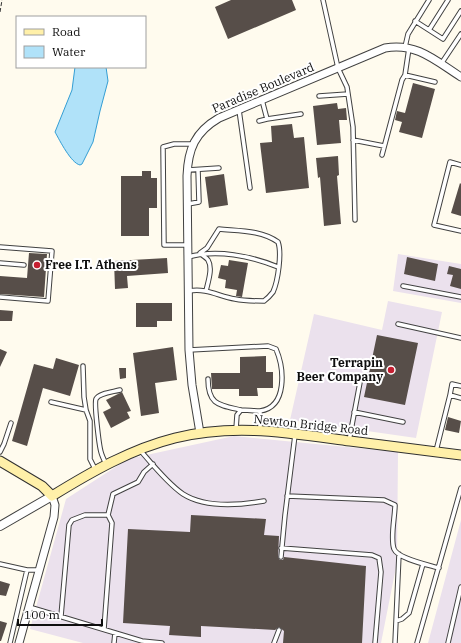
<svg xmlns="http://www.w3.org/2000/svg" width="461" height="643" font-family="'IBM Plex Serif',serif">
  <rect width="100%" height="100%" fill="#fffbee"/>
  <!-- industrial -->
  <path fill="#ebe1ed" d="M398,254L461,264V303L393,291Z
    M388,301L442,312L416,438L290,420L314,314L382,330Z
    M234,436L398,452L397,562L381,643H83L30,629L66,499L128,459Z
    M461,520V643H428Z"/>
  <!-- water -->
  <path fill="#b0e2f9" stroke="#349ed4" d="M75,67H106L108,81L100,111L93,142L82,164L80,165C71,163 60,141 55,132L72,90Z"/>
  <!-- building -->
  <path fill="#574e49" d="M231,0H292L296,10L228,39L215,7Z
    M413,83L435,89L422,138L399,132L402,122L395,120L397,111L405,113Z
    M337,103L338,109L346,108L347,120H339L341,143L317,145L313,106Z
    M292,124L294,138L304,137L309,188L266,193L260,143L272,142L271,126Z
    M338,156L339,175L337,176L341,224L324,226L320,177L318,178L316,158Z
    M142,171H151V178H157V208H149V236H121V176H142Z
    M224,174L228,205L209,208L205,177Z
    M460,183L461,184V216L451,213Z
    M29,253L47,254L44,297L0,294V276L27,278Z
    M407,257L438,264L435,281L404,274Z
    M167,258L168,273L127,276L128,288L115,289L114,261Z
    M229,260L248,263L242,297L236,296L237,290L225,288L226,280L218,278L221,265L228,266Z
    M449,266L461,269V289L450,286L453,275L447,274Z
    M136,303H172V321H157V327H136Z
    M0,310L13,311L12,321H0Z
    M377,335L418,343L405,405L364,397Z
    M173,347L177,380L155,383L159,413L141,416L133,353Z
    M0,349L7,352L0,367Z
    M266,356V372H273V388H257L258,396H239V389H212L211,373H240V357Z
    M56,358L79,365L70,396L43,388L27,446L12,441L34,364L53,369Z
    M119,368H126V378L120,379Z
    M122,392L131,411L127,412L130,418L111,428L103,412L111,408L106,400Z
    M448,417L461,421L459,433L445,430Z
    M191,515L266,519L264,535L279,536L278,557L280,560H283L284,557L366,566L362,643H283L284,631L279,627L275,630L201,626V637L169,635L170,626L123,623L128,529L190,532Z
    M0,581L10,584L6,596L0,595Z
    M0,621L7,623L1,641H0Z"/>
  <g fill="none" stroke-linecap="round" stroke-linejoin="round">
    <!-- service casing -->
    <g stroke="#414141" stroke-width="5.5">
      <path id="service" d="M323,0L338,68L347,87L353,127L355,220
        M448,0L429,30L443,39L461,11
        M415,21L429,30
        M405,47L408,34L429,0
        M441,64L461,34
        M405,75L435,82
        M319,96L348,94
        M262,100L267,119L301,114
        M239,110L250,188
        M259,121L267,119
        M353,140L384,146
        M382,155L402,80L405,75L409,48
        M461,165L450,162L434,225L461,231
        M188,170L219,168
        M188,204L199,202L198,170
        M188,245H164L163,147L174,144H194
        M0,247L52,251L48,301L0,297
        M201,254C203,256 207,258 208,260C213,268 208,282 206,291
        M188,257C217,249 251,256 278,267
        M0,263L24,265
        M403,286L461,297
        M189,291C207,288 218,296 235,299C244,301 255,301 264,301C268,298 270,296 273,292C278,281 282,253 278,242C261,230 239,231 219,229L207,248L200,253
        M398,324L461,338
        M189,350L268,346L276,349C284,368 288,407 260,411C254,411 247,410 241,410L237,415L236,429
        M83,366L84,397L86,410L90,421V459L95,469
        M208,379C208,405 219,405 241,410
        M450,395L452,384L461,386
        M51,402L86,410
        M354,412L403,422
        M260,430V411
        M349,441L361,377
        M140,450C152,464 168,484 183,494C205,508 241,505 264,501
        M436,451L450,395L461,398
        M0,452L4,444L11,423
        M106,464C104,460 102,456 101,452C99,445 94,403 96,399C99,393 113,392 120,390
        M287,496L384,500L395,505C395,517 390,538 394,549C398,559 429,565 439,568
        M281,548L372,555L379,558L381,572L375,643
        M399,554L396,621L402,619L409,613L423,564
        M281,557L285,515L295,435
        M0,564L27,570L10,643
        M27,570H39
        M29,607L142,641L162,643
        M61,616L69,525L72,520L85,515H108
        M104,629L112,523L108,515L113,494L138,482L144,472L153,464
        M114,643L115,633
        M274,643L279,630
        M395,643L396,621
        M417,643L461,488
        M448,643L461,587"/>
    </g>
    <!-- minor casing -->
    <g stroke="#414141" stroke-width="9">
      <path id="minor" d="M200,433L192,385L189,350L187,176C188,149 195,132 219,118L385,48C416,42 436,61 461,77
        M19,643L54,517L55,505L52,496"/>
    </g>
    <!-- tertiary casing -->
    <g stroke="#414141" stroke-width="10">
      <path id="tertiary" d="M0,526L52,496"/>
    </g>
    <!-- secondary casing -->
    <g stroke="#303030" stroke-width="11">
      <path id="secondary" d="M0,461L42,486L52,496C91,472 131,449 175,438C235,423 290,433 350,441C387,446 424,450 461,455"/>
    </g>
    <!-- path -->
    <path stroke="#303030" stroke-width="1" stroke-dasharray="4 2" stroke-linecap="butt" d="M0,12L2,0"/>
    <!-- service -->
    <use href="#service" stroke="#fff" stroke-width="3.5"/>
    <!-- minor -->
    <use href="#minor" stroke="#fff" stroke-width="7"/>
    <!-- tertiary -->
    <use href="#tertiary" stroke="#fff" stroke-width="8"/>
    <!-- secondary -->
    <use href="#secondary" stroke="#fff0a9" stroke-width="9"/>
  </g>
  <!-- markers -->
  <g fill="#c51f31" stroke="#fff" stroke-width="1.5">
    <circle cx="37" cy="265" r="4"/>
    <circle cx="391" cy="370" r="4"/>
  </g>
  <g text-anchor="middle" stroke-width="4" stroke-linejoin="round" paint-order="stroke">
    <!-- street labels -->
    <g font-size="12" fill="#0e0e0e" stroke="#fff">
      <text transform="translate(263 88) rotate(-23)" y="4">Paradise Boulevard</text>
      <text transform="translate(311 425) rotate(6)" y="4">Newton Bridge Road</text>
    </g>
    <!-- poi labels -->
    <g font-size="12" font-weight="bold" fill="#0e0e0e" stroke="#fff" text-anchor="start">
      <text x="45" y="269">Free I.T. Athens</text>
      <text x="383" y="367" text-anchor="end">Terrapin<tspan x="383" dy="14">Beer Company</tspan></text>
    </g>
  </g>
  <!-- legend -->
  <rect x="16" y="16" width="130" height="52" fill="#ffffff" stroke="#9f9f9f"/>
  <rect x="24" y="29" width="20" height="6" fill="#fff0a9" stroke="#9f9f9f"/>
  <text x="52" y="36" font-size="12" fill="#0e0e0e">Road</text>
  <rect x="24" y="46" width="20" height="12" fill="#b0e2f9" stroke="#9f9f9f"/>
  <text x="52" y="56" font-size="12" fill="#0e0e0e">Water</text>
  <!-- scale -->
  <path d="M18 619v6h84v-6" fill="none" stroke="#0e0e0e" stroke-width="2"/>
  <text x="24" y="619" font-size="12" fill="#0e0e0e" stroke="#ffffff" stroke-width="3" paint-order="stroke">100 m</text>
</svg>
